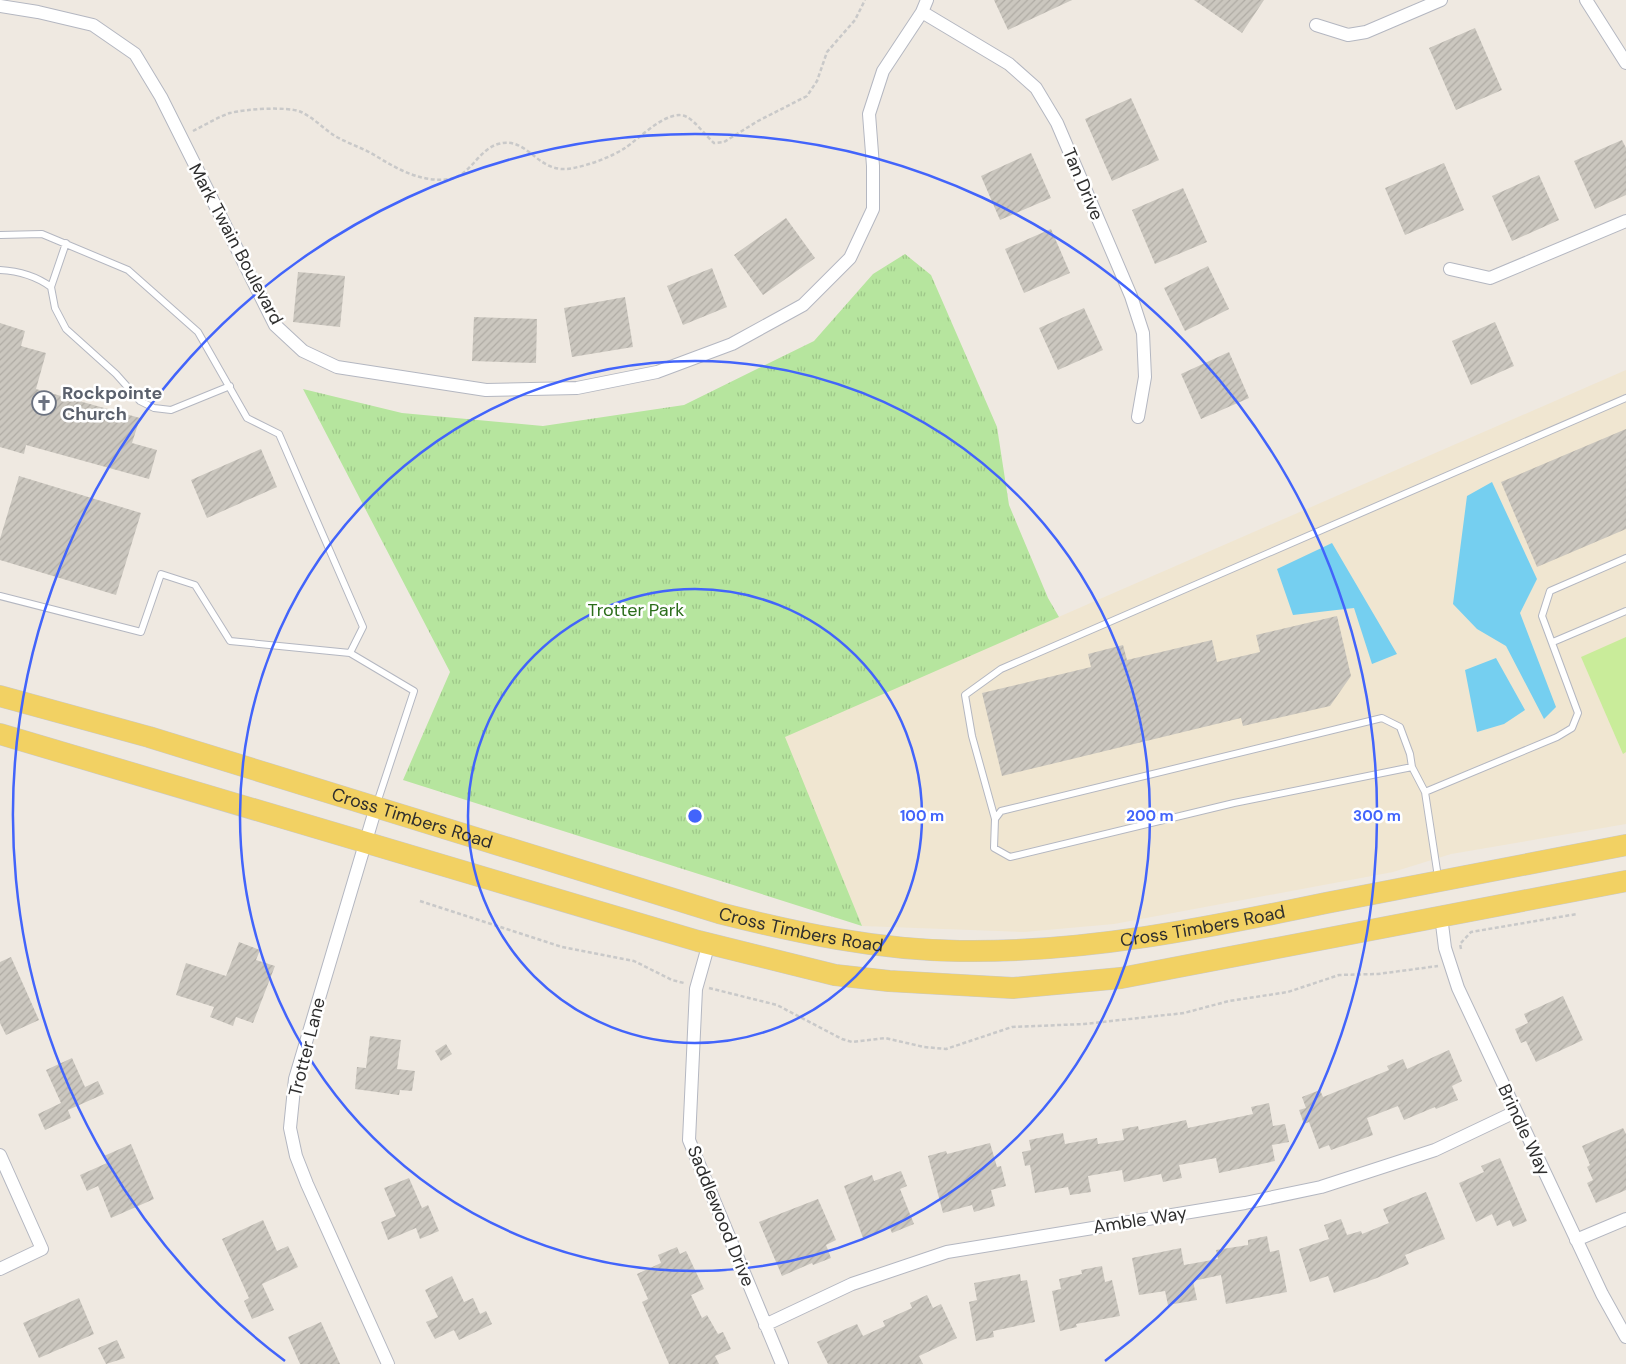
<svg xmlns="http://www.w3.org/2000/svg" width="1626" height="1364" font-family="'DM Sans',sans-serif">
  <defs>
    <pattern id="grass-tufts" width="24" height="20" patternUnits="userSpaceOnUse" patternTransform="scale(1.25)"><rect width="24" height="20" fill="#b6e59e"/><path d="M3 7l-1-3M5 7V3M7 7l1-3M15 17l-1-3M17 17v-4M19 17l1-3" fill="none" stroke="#9dc588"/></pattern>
    <pattern id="building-hatch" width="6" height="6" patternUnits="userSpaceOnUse" patternTransform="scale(1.25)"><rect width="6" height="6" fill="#cbc7bf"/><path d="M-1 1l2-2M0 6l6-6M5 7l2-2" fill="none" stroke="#afaba4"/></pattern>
  </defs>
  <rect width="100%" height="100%" fill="#efe9e1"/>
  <!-- education -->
  <path fill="#f0e6d1" d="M1626,370V824L1451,854L1393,872L1114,924L1024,932L862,926L816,819L778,739Z"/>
  <!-- grass -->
  <path fill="url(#grass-tufts)" d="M905,254L931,275L997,427L1009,505L1048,598L1059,617L785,737L862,926L403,780L450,672L303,389L402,413L543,426L684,405L814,341L873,274Z"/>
  <!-- pitch -->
  <path fill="#c9ec9a" d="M1626,637V752L1623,754L1581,657Z"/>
  <!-- water -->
  <path fill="#75cff0" d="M1492,482L1537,579L1520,613L1556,707L1544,719L1506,646L1477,629L1453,604L1467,496Z
    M1332,543L1397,654L1372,664L1354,608L1293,615L1277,569Z
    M1496,658L1525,710L1504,724L1477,732L1465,670Z"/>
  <!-- building -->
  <path fill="url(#building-hatch)" d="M994,0H1072L1008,30Z
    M1194,0H1264L1242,33Z
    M1475,28L1502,90L1456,110L1429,48Z
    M1131,98L1159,160L1112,181L1085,119Z
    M1622,140L1626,148V195L1595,209L1574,161Z
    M1031,153L1051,198L1000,220L981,176Z
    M1444,163L1464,210L1405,235L1385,188Z
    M1539,175L1559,220L1512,241L1492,196Z
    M1183,188L1207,242L1155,264L1132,210Z
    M786,218L815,258L763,295L734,255Z
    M1051,229L1070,273L1024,293L1005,249Z
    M1208,266L1229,309L1185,331L1164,288Z
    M712,268L727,307L683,325L667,286Z
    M298,272L345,276L340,327L293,322Z
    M625,297L633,347L572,357L564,308Z
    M1084,308L1103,350L1058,370L1039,328Z
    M474,317L537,319L536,363L472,361Z
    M1495,322L1514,366L1471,385L1452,341Z
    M0,323L25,331L21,346L46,353L36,389L140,418L132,443L157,450L149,479L26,445L24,454L0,447Z
    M1229,352L1249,398L1201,419L1181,374Z
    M1626,429V529L1537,567L1501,482Z
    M261,449L277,487L207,518L191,480Z
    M19,476L141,513L116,595L0,560V539Z
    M1337,616L1351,676L1330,706L1243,726L1241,718L1002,776L982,693L1091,667L1088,654L1123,645L1127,660L1212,640L1217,662L1260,652L1256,635Z
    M239,942L260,950L256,960L275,966L253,1023L236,1017L233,1026L210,1017L214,1007L176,995L186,963L226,976Z
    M11,957L39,1020L6,1035L0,1023V962Z
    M1563,996L1583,1040L1536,1062L1526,1041L1521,1043L1515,1029L1528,1023L1524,1014Z
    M370,1036L401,1040L397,1069L415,1071L412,1091L400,1090L399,1095L355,1089L357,1067L366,1068Z
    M446,1044L452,1054L441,1061L435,1051Z
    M1449,1050L1462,1081L1452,1086L1458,1100L1436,1109L1435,1107L1404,1120L1398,1106L1367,1118L1373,1135L1331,1150L1329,1145L1319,1149L1309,1122L1304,1124L1299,1110L1306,1108L1302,1097L1320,1090L1323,1097L1389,1070L1387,1066L1403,1059L1407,1069Z
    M72,1058L85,1087L98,1081L104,1094L68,1110L71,1118L45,1130L38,1114L61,1103L46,1070Z
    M1269,1103L1273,1126L1285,1124L1289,1142L1272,1145L1275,1161L1219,1173L1216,1158L1179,1165L1182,1178L1163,1182L1161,1174L1124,1182L1122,1170L1088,1176L1091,1192L1070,1195L1068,1187L1035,1193L1030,1165L1025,1166L1022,1152L1031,1150L1029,1140L1063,1133L1065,1144L1097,1138L1098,1144L1124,1140L1122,1129L1138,1126L1139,1130L1186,1120L1188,1128L1253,1114L1251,1107Z
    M1623,1128L1626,1134V1190L1596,1203L1587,1183L1593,1180L1587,1167L1590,1165L1582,1146Z
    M990,1143L997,1167L1001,1166L1006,1186L991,1190L995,1206L974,1212L972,1205L943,1213L928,1156L946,1151L947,1154Z
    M131,1144L154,1199L111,1218L98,1186L87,1191L80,1175L107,1163L104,1156Z
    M1500,1158L1527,1221L1513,1227L1510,1220L1497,1226L1492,1214L1476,1222L1459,1183L1484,1172L1481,1166Z
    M901,1171L907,1186L900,1189L914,1224L892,1233L890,1228L863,1238L844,1186L872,1175L874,1181Z
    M409,1178L422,1208L428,1205L439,1231L420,1239L416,1228L388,1240L381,1222L396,1216L384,1188Z
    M1426,1192L1445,1239L1405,1255L1409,1264L1377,1278L1334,1293L1328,1276L1310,1282L1299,1249L1329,1239L1324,1225L1341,1219L1347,1235L1361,1231L1362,1234L1389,1223L1383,1209Z
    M818,1199L836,1240L826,1245L831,1258L813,1265L812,1263L782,1276L759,1222Z
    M263,1220L277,1251L288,1246L298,1267L262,1284L274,1310L252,1319L244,1301L249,1298L222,1239Z
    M1267,1236L1270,1252L1279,1250L1287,1292L1226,1304L1221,1275L1193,1281L1197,1300L1168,1305L1165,1291L1139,1295L1132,1258L1181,1248L1184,1265L1218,1259L1216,1250L1248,1245V1240Z
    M677,1247L680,1254L686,1251L704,1289L691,1295L702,1318L707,1315L718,1334L723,1332L731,1349L715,1356L719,1364H669L642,1302L648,1299L637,1274L661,1263L658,1255Z
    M1102,1266L1105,1282L1112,1280L1120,1316L1076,1324L1077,1327L1060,1331L1052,1291L1061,1289L1059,1279L1082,1274L1081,1270Z
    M1020,1274L1021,1281L1027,1280L1035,1322L993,1331L994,1337L976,1341L969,1302L977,1300L974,1283Z
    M452,1276L464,1302L473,1298L480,1314L486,1311L492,1324L459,1340L454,1330L435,1339L426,1322L438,1317L425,1290Z
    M927,1295L933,1308L941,1304L957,1338L919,1356L923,1364H828L817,1342L857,1324L863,1336L885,1326L883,1321L912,1308L910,1303Z
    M79,1298L94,1334L39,1358L23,1323Z
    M321,1322L340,1364H300L288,1337Z
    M117,1340L125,1358L106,1364L98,1348Z"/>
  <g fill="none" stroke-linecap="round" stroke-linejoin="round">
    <!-- lane casing -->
    <g stroke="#b4b7c1" stroke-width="8">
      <path id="lane" d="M0,235L42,234L128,270L198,332L247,418L279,434L363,627L350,653L414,691L377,803
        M0,270C19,271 36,276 51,287L55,308L66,329L116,374L140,401L154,408L171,410L230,386
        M51,287L66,243
        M0,596L141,632L161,574L195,585L230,641L350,653
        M1553,642L1626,611
        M1382,718L1400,727L1410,754L1412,767L1234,803L1010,857L994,848L995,819L1001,811Z
        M1412,767L1425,792
        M995,819L972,736L965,695L1001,669L1626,398
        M1438,877L1425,792L1557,737L1572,728L1578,713L1542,616L1550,591L1626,558"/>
    </g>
    <!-- street casing -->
    <g stroke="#b4b7c1" stroke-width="14">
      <path id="street" d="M1586,0L1626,63
        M0,6L38,12L93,25L135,54L161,97L275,325L303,351L337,367L486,390L577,388L657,372L732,344L803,305L850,258L873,209V166L869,114L883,71L922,12L927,0
        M922,12L1009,64L1036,88L1057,123L1131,296L1143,333L1145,377L1138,417
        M1316,25L1348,35L1366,32L1441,0
        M1450,269L1490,278L1626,221
        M376,807L295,1079L290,1128L296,1156L307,1184L388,1364
        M1441,916L1445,948L1458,988L1602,1294L1626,1337
        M709,943L696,989L689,1140L782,1364
        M0,1155L42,1249L0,1269
        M1576,1240L1626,1219
        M765,1325L852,1284L947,1252L1245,1203L1321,1187L1435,1150L1515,1112"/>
    </g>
    <!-- primary casing -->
    <g stroke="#c9c9c9" stroke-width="22">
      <g id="primary">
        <path id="s1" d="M0,696L149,737L719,913C798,933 878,950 960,951C1084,953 1206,928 1326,903C1426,883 1526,864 1626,845"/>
        <path d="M0,734L698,941L835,975L889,981L1013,988L1121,978L1626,881"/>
      </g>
    </g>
    <!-- path -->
    <path stroke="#c9c9c9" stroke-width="2.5" stroke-dasharray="4 2.5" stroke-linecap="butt" d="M193,131C205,125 218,117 230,113C246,109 287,106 301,112C314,118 324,129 335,136C349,144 363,148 376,156C399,170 422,183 450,179C470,176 478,150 498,144C529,135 537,176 573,168C590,165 611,157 625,148C639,139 669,107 687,117C696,122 705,135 714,143L724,142L758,121L807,96L817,81L827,52L855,20L865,0
      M420,901L562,947L634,961L672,980L684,983
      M1461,949L1460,944L1471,932L1577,914
      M709,988L777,1005L842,1039L852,1042L885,1038L924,1047L946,1049L1012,1027L1084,1024L1184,1013L1229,1001L1288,992L1339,975L1378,974L1438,966"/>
    <!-- lane -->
    <use href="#lane" stroke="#fff" stroke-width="6"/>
    <!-- street -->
    <use href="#street" stroke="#fff" stroke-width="12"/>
    <!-- primary -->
    <use href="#primary" stroke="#f2d163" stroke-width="21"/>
  </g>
  <!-- distance rings -->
  <g fill="none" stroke="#4264fb" stroke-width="2.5">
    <circle cx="695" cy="816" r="227"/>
    <circle cx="695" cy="816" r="455"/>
    <path d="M285 1361A682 682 0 1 1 1105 1361"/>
  </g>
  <!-- icons -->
  <defs>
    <g id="church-ring" transform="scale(1.25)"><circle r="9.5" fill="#fff" stroke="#6b7280" stroke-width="1.5"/><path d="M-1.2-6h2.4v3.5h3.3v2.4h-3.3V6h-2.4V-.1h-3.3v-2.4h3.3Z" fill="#6b7280"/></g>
  </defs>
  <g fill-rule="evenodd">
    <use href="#church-ring" x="44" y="403"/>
  </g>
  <g text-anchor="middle" stroke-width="5" stroke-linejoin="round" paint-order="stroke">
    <!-- street labels -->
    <g font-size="18" fill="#2e2e2e" stroke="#fff">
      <text transform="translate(1083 184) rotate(67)" y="6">Tan Drive</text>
      <text transform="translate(236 244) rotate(62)" y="6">Mark Twain Boulevard</text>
      <text dy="6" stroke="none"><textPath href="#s1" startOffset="430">Cross Timbers Road</textPath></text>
      <text dy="6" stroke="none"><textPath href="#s1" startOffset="1240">Cross Timbers Road</textPath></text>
      <text dy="6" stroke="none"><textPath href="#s1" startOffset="835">Cross Timbers Road</textPath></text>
      <text transform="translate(307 1047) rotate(-76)" y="6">Trotter Lane</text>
      <text transform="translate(1524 1130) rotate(65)" y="6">Brindle Way</text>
      <text transform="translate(721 1216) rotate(68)" y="6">Saddlewood Drive</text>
      <text transform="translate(1140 1220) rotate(-9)" y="6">Amble Way</text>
    </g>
    <!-- worship labels -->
    <g font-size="18" font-weight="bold" fill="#5b616d" stroke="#fff" text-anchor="start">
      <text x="62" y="399">Rockpointe<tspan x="62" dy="21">Church</tspan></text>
    </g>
    <!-- park labels -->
    <g font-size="18" fill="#2c6e1b" stroke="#fff">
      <text x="636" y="616">Trotter Park</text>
    </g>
  </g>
  <circle cx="695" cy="816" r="8" fill="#4264fb" stroke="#fff" stroke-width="2.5"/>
  <g font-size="15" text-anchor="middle" font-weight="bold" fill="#4264fb" stroke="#fff" stroke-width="5" stroke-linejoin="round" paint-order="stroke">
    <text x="922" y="821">100 m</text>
    <text x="1150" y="821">200 m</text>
    <text x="1377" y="821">300 m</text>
  </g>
</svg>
